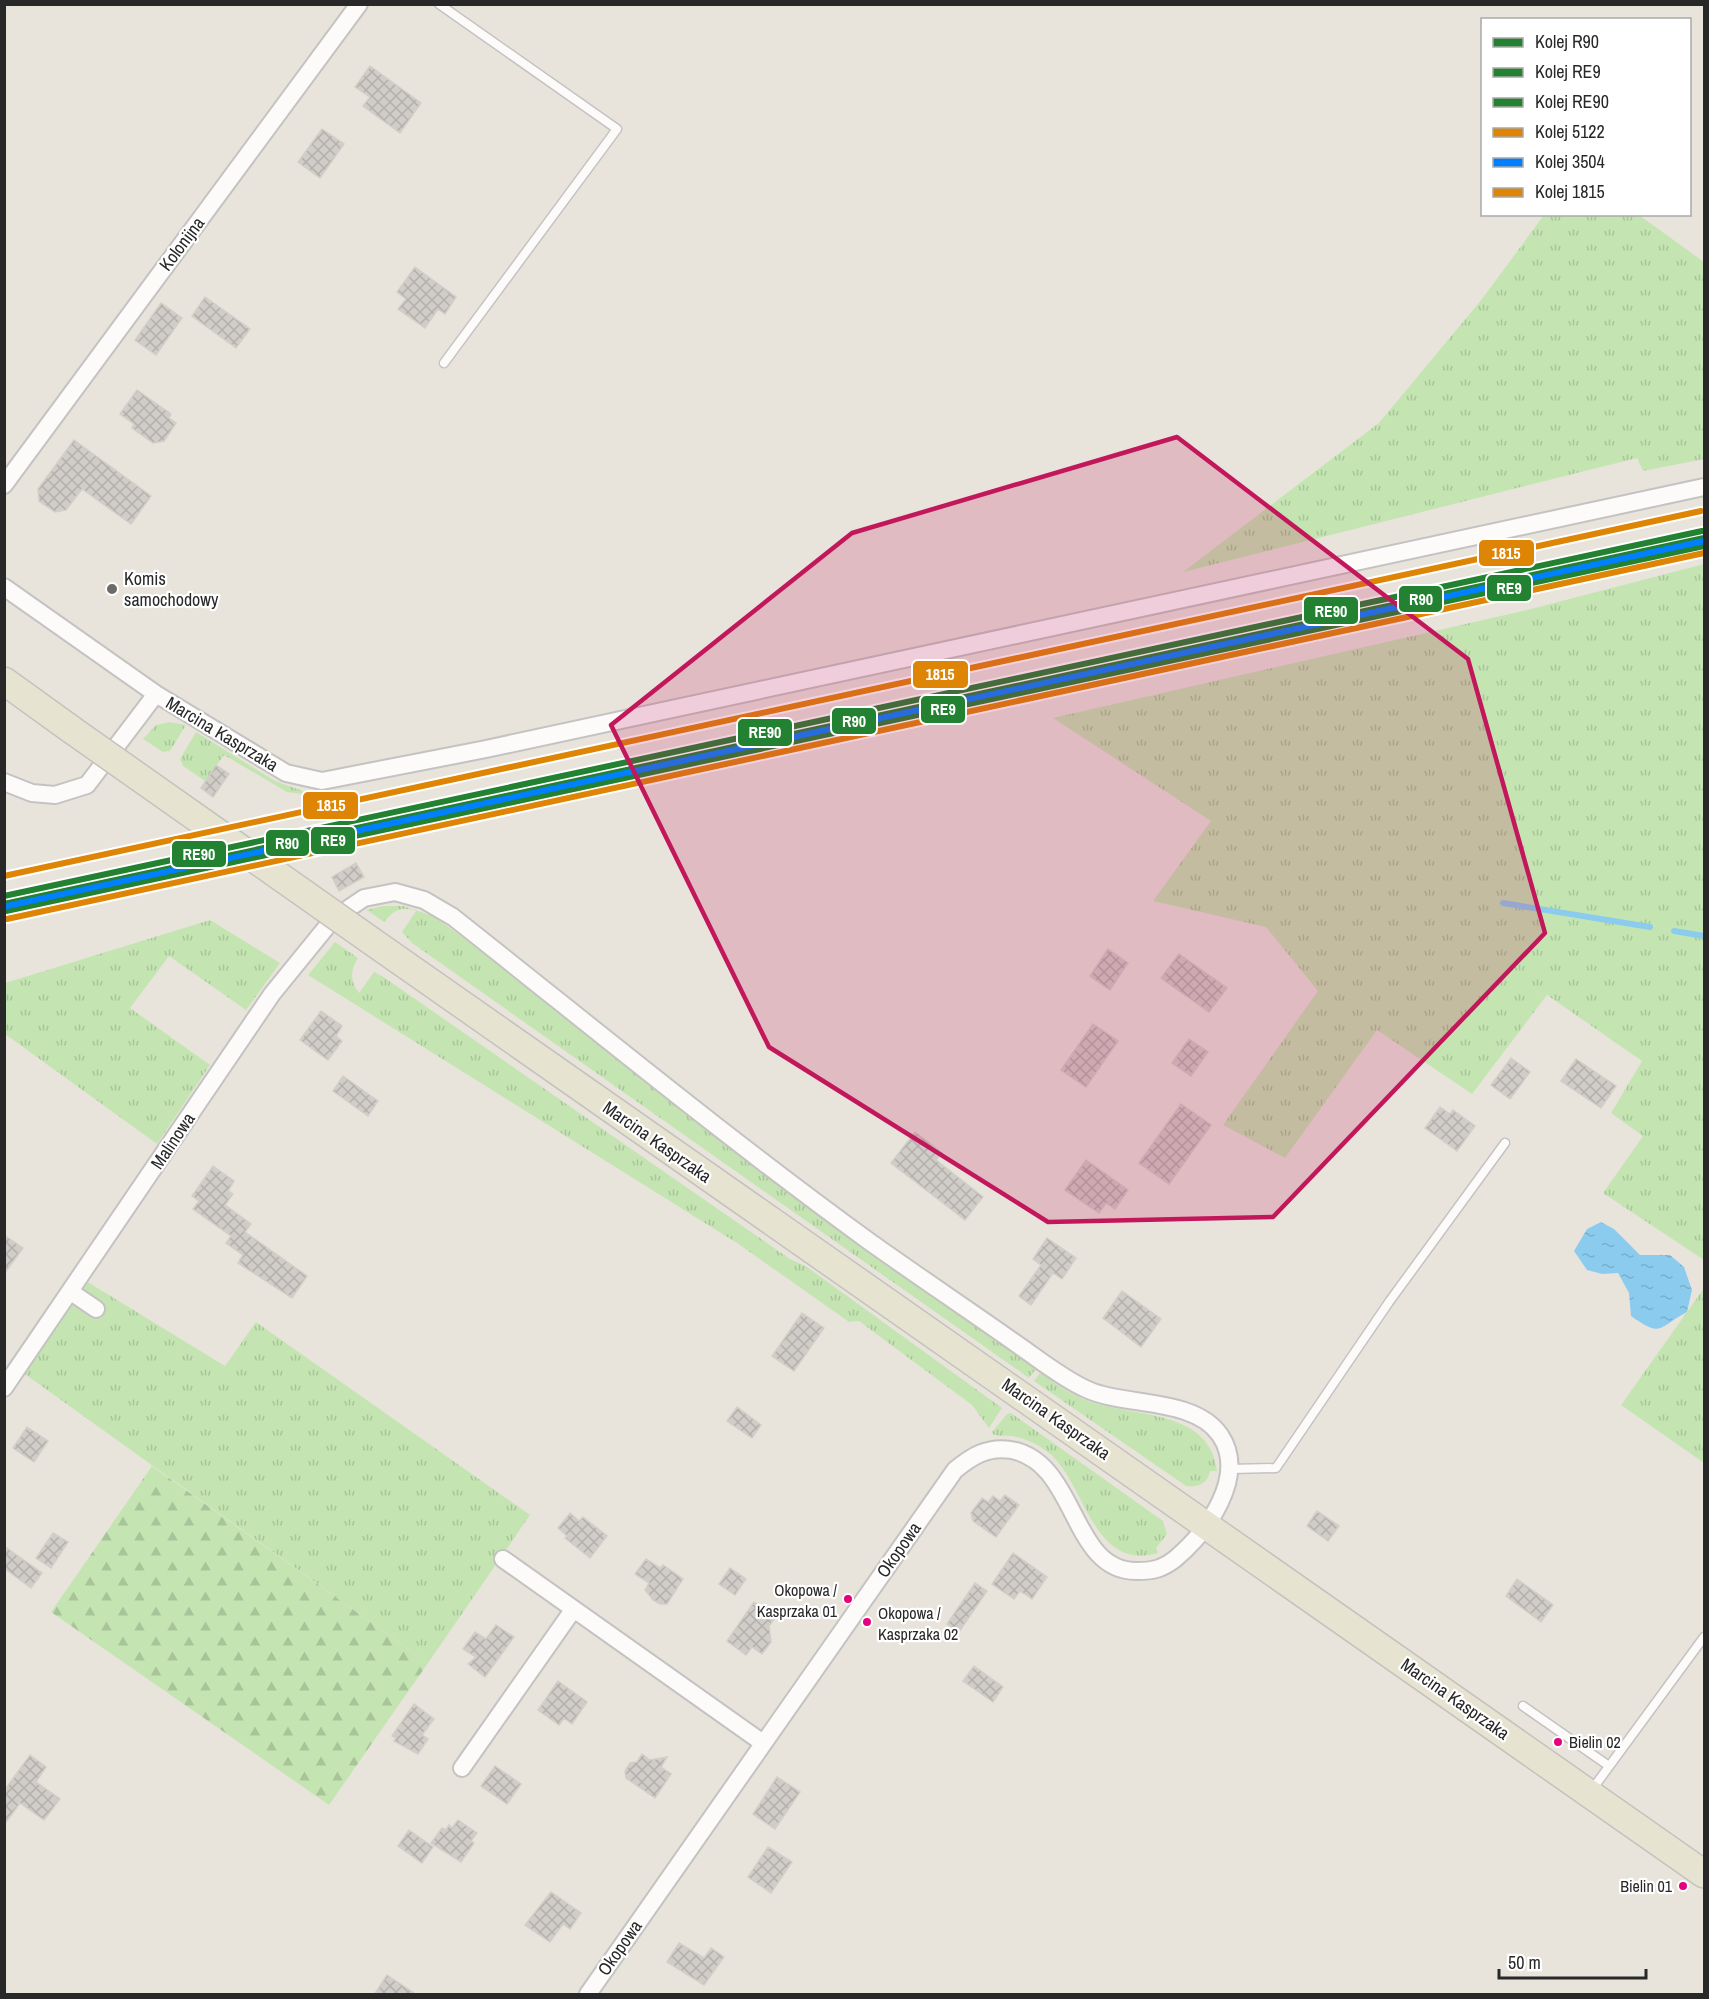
<svg xmlns="http://www.w3.org/2000/svg" width="1709" height="1999" font-family="'Archivo Narrow',sans-serif">
  <defs>
    <pattern id="grass-tufts" width="24" height="20" patternUnits="userSpaceOnUse" patternTransform="scale(1.5)"><rect width="24" height="20" fill="#c4e5b2"/><path d="M3 7l-1-3M5 7V3M7 7l1-3M15 17l-1-3M17 17v-4M19 17l1-3" fill="none" stroke="#a8c499"/></pattern>
    <pattern id="forest-firs" width="22" height="20" patternUnits="userSpaceOnUse" patternTransform="scale(1.5)"><rect width="22" height="20" fill="#c4e5b2"/><path d="M5 1l3.5 6h-7zM16 11l3.5 6h-7z" fill="#a8c499"/></pattern>
    <pattern id="water-ripples" width="26" height="14" patternUnits="userSpaceOnUse" patternTransform="scale(1.5)"><rect width="26" height="14" fill="#8bccee"/><path d="M2 4q2-2 4 0t4 0M15 11q2-2 4 0t4 0" fill="none" stroke="#78afcc"/></pattern>
    <pattern id="building-cross-hatch" width="8" height="8" patternUnits="userSpaceOnUse" patternTransform="scale(1.5)"><rect width="8" height="8" fill="#d0cdc8"/><path d="M0 0l8 8M0 8l8-8" fill="none" stroke="#b3b0ac"/></pattern>
  </defs>
  <rect width="100%" height="100%" fill="#e8e4dc"/>
  <!-- grass -->
  <path fill="url(#grass-tufts)" d="M1544,215H1639L1704,262V459L1643,471L1637,458L1183,572L1379,423L1482,299Z
    M1704,564V1260L1603,1193L1643,1136L1611,1113L1642,1061L1547,995L1472,1094L1377,1030L1285,1158L1223,1125L1318,991L1266,927L1153,901L1211,821L1053,718L1531,609Z
    M170,722L186,725L170,751L163,752L143,739L156,725Z
    M196,732L275,781L303,791V794L287,792L224,755L205,781L183,766L180,759Z
    M382,906H403L433,916L493,959L810,1209L1036,1369L1029,1378L412,943L402,932L416,911C401,905 393,911 384,922L367,910Z
    M210,920L280,963L246,1010L169,956L130,1008L210,1065L157,1144L5,1034V983Z
    M335,942L358,958C350,971 350,981 359,993L374,972L382,976L790,1259L807,1267L1002,1408L989,1428L972,1405L859,1321L849,1322L737,1243L316,980L308,975Z
    M86,1281L225,1366L256,1322L530,1515L428,1663L22,1372Z
    M1704,1288V1463L1621,1405Z
    M1040,1373C1055,1383 1071,1395 1088,1401C1133,1418 1210,1408 1217,1471H1210C1208,1483 1198,1488 1186,1486L1034,1381Z
    M1011,1413L1163,1521L1167,1534L1156,1548L1158,1553C1092,1572 1087,1485 1049,1453C1038,1444 1025,1438 1011,1436C1005,1435 999,1437 993,1434L992,1432L1007,1414Z"/>
  <!-- forest -->
  <path fill="url(#forest-firs)" d="M152,1466L428,1663L329,1805L51,1612Z"/>
  <!-- water -->
  <path fill="url(#water-ripples)" d="M1601,1222L1614,1229L1640,1255H1670L1684,1267L1692,1290L1687,1312C1657,1328 1662,1338 1631,1316L1629,1293L1618,1273L1602,1274L1587,1270L1574,1251L1587,1229Z"/>
  <g fill="none" stroke-linecap="round" stroke-linejoin="round">
    <!-- stream -->
    <path stroke="#8bccee" stroke-width="6" d="M1503,903L1650,927
      M1674,931L1704,936"/>
  </g>
  <!-- building -->
  <path fill="url(#building-cross-hatch)" stroke="#d2cfc9" stroke-width="1.5" d="M370,66L421,103L400,133L363,106L370,97L355,87Z
    M322,129L344,144L320,178L298,162Z
    M415,267L456,297L445,314L438,309L425,328L398,309L406,299L397,292Z
    M205,297L250,329L236,348L192,316Z
    M161,303L182,318L156,355L135,340Z
    M137,390L171,414L169,418L176,423L164,441L153,443L132,428L134,424L120,414Z
    M74,440L151,496L131,524L82,489L66,510L55,512L39,501L38,489Z
    M216,765L229,774L213,797L201,788Z
    M356,863L364,877L339,891L332,877Z
    M1108,949L1128,963L1110,990L1090,976Z
    M1179,954L1227,988L1209,1012L1161,978Z
    M321,1011L342,1026L336,1036L342,1041L328,1060L300,1040Z
    M1093,1024L1118,1041L1086,1087L1061,1070Z
    M1189,1039L1208,1052L1191,1076L1172,1063Z
    M1511,1058L1530,1072L1510,1099L1491,1085Z
    M1576,1059L1616,1086L1601,1108L1561,1081Z
    M343,1076L378,1101L368,1116L333,1091Z
    M1181,1104L1211,1125L1169,1184L1139,1163Z
    M1440,1107L1450,1114L1453,1110L1475,1126L1457,1151L1425,1128Z
    M915,1132L942,1153L936,1160L983,1197L965,1220L891,1163Z
    M1086,1160L1128,1190L1115,1209L1106,1203L1099,1213L1065,1190Z
    M213,1166L234,1181L228,1191L233,1194L225,1205L251,1224L245,1232L307,1276L292,1298L238,1263L243,1255L226,1243L231,1236L193,1209L199,1201L192,1196Z
    M4,1235L23,1248L4,1274Z
    M1047,1238L1076,1258L1062,1279L1053,1273L1031,1305L1019,1296L1041,1265L1033,1259Z
    M1122,1291L1161,1319L1141,1347L1103,1318Z
    M802,1313L824,1328L794,1371L772,1356Z
    M737,1407L761,1425L752,1438L727,1421Z
    M27,1427L48,1441L34,1462L13,1448Z
    M1005,1495L1019,1505L996,1537L973,1521L971,1513L982,1498L988,1502L993,1496L1000,1501Z
    M1317,1511L1339,1526L1328,1541L1307,1526Z
    M570,1513L579,1521L583,1517L607,1536L590,1558L565,1538L567,1536L558,1528Z
    M53,1533L68,1542L51,1568L36,1558Z
    M4,1546L42,1573L31,1588L4,1568Z
    M1013,1553L1047,1577L1032,1599L1020,1591L1014,1599L992,1584Z
    M646,1559L660,1568L663,1565L683,1579L667,1604H660L653,1600L645,1590L649,1583L635,1574Z
    M730,1568L746,1579L735,1595L719,1584Z
    M1517,1579L1553,1605L1541,1622L1506,1596Z
    M975,1583L987,1591L959,1632L947,1624Z
    M754,1602L776,1617L769,1626L771,1642L762,1654L752,1647L746,1655L727,1641Z
    M496,1625L514,1637L485,1677L468,1664L476,1657L463,1649L475,1632L486,1639Z
    M974,1666L1003,1687L993,1702L963,1681Z
    M558,1681L587,1702L572,1724L564,1718L559,1725L538,1710Z
    M414,1704L434,1719L422,1735L428,1739L418,1754L394,1741L396,1738L392,1736Z
    M642,1754L650,1760L667,1757L661,1767L671,1774L655,1798L626,1778L625,1771L630,1763L637,1762Z
    M30,1755L46,1767L36,1782L60,1799L44,1820L20,1803L4,1825V1791Z
    M495,1766L521,1784L507,1804L481,1786Z
    M777,1777L800,1792L775,1829L753,1814Z
    M458,1820L477,1833L471,1841L474,1843L461,1862L431,1843L442,1828L446,1830L449,1825L452,1828Z
    M409,1830L433,1847L422,1863L398,1846Z
    M768,1847L792,1862L771,1893L748,1877Z
    M551,1892L581,1913L570,1929L563,1924L550,1942L525,1925Z
    M679,1943L704,1958L711,1948L724,1957L704,1985L667,1962Z
    M387,1975L417,1995H374Z"/>
  <g fill="none" stroke-linecap="round" stroke-linejoin="round">
    <!-- service casing -->
    <g stroke="#c4c3c2" stroke-width="11">
      <path id="service" d="M439,4L617,129L444,363
        M1230,1469L1276,1468L1389,1302L1505,1143
        M1523,1706L1609,1766
        M1591,1791L1704,1637"/>
    </g>
    <!-- minor casing -->
    <g stroke="#c4c3c2" stroke-width="20">
      <path id="minor" d="M4,485L359,4
        M4,587L156,694L286,773L322,781L486,749L1704,487
        M4,782L32,793L55,795L87,785L156,694
        M71,1292L96,1309
        M4,1388L272,994L333,919L364,898L395,892L424,900L453,917C591,1026 728,1139 870,1242C922,1279 976,1315 1028,1352C1046,1365 1066,1380 1086,1389C1124,1407 1194,1397 1220,1435C1248,1476 1207,1532 1175,1559C1162,1569 1153,1571 1137,1571C1070,1572 1078,1462 1011,1450C988,1446 972,1456 955,1470L588,1994
        M503,1559L763,1743
        M462,1768L573,1610"/>
    </g>
    <!-- primary casing -->
    <g stroke="#c4c2bf" stroke-width="30">
      <path id="primary" d="M4,681L72,730
        M370,940L1704,1874"/>
    </g>
    <!-- service -->
    <use href="#service" stroke="#fcfbfa" stroke-width="8"/>
    <!-- minor -->
    <use href="#minor" stroke="#fcfbfa" stroke-width="16"/>
    <!-- primary -->
    <use href="#primary" stroke="#e7e3d1" stroke-width="27"/>
    <!-- primary-bridge casing -->
    <g stroke="#c4c2bf" stroke-width="30" stroke-linecap="butt">
      <path id="primary-bridge" d="M72,730L370,940"/>
    </g>
    <!-- primary-bridge -->
    <use href="#primary-bridge" stroke="#e7e3d1" stroke-width="27"/>
    <!-- rail-1 casing -->
    <g stroke="#fff" stroke-width="10">
      <path id="rail-1" d="M4,904L1704,538"/>
    </g>
    <!-- rail-2 casing -->
    <g stroke="#fff" stroke-width="10">
      <path id="rail-2" d="M6,911L1704,546"/>
    </g>
    <!-- rail-3 casing -->
    <g stroke="#fff" stroke-width="10">
      <path id="rail-3" d="M4,896L1702,531"/>
    </g>
    <!-- rail-4 casing -->
    <g stroke="#fff" stroke-width="10">
      <path id="rail-4" d="M7,919L1704,553"/>
    </g>
    <!-- rail-5 casing -->
    <g stroke="#fff" stroke-width="10">
      <path id="rail-5" d="M7,906L1704,541"/>
    </g>
    <!-- rail-6 casing -->
    <g stroke="#fff" stroke-width="10">
      <path id="rail-6" d="M4,876L1701,511"/>
    </g>
    <!-- rail-1 -->
    <use href="#rail-1" stroke="#238132" stroke-width="6"/>
    <!-- rail-2 -->
    <use href="#rail-2" stroke="#238132" stroke-width="6"/>
    <!-- rail-3 -->
    <use href="#rail-3" stroke="#238132" stroke-width="6"/>
    <!-- rail-4 -->
    <use href="#rail-4" stroke="#df8506" stroke-width="6"/>
    <!-- rail-5 -->
    <use href="#rail-5" stroke="#0080ff" stroke-width="6"/>
    <!-- rail-6 -->
    <use href="#rail-6" stroke="#df8506" stroke-width="6"/>
  </g>
  <!-- marked area -->
  <path fill="#c2185b" fill-opacity="0.2" stroke="#c2185b" stroke-width="4.5" stroke-linejoin="round" d="M1177,437L1468,659L1545,933L1273,1217L1048,1222L769,1047L611,725L852,533Z"/>
  <!-- markers -->
  <circle fill="#6b6a67" stroke="#fff" stroke-width="2" cx="112" cy="589" r="6"/>
  <g fill="#e5007d" stroke="#fff" stroke-width="2">
    <circle cx="848" cy="1599" r="5"/>
    <circle cx="867" cy="1622" r="5"/>
    <circle cx="1558" cy="1742" r="5"/>
    <circle cx="1683" cy="1886" r="5"/>
  </g>
  <g text-anchor="middle" stroke-width="4.5" stroke-linejoin="round" paint-order="stroke">
    <!-- bus labels -->
    <g font-size="16" fill="#282828" stroke="#fff" text-anchor="end">
      <text x="837" y="1596">Okopowa /<tspan x="837" dy="21">Kasprzaka 01</tspan></text>
      <text x="878" y="1619" text-anchor="start">Okopowa /<tspan x="878" dy="21">Kasprzaka 02</tspan></text>
      <text x="1569" y="1748" text-anchor="start">Bielin 02</text>
      <text x="1672" y="1892">Bielin 01</text>
    </g>
    <!-- street labels -->
    <g font-size="18" fill="#282828" stroke="#fff">
      <text transform="translate(182 244) rotate(-53)" y="6">Kolonijna</text>
      <text transform="translate(222 734) rotate(31)" y="6">Marcina Kasprzaka</text>
      <text transform="translate(173 1141) rotate(-56)" y="6">Malinowa</text>
      <text transform="translate(657 1142) rotate(35)" y="6">Marcina Kasprzaka</text>
      <text transform="translate(1056 1419) rotate(35)" y="6">Marcina Kasprzaka</text>
      <text transform="translate(899 1550) rotate(-55)" y="6">Okopowa</text>
      <text transform="translate(1455 1699) rotate(35)" y="6">Marcina Kasprzaka</text>
      <text transform="translate(620 1948) rotate(-55)" y="6">Okopowa</text>
    </g>
    <!-- poi labels -->
    <g font-size="18" fill="#282828" stroke="#fff" text-anchor="start">
      <text x="124" y="585">Komis<tspan x="124" dy="21">samochodowy</tspan></text>
    </g>
  </g>
  <g stroke="#fff" stroke-width="2">
    <rect x="1478" y="539" width="57" height="28" rx="6" fill="#df8506"/>
    <rect x="1486" y="574" width="46" height="28" rx="6" fill="#238132"/>
    <rect x="1398" y="585" width="45" height="28" rx="6" fill="#238132"/>
    <rect x="1303" y="596" width="56" height="29" rx="6" fill="#238132"/>
    <rect x="912" y="660" width="57" height="29" rx="6" fill="#df8506"/>
    <rect x="920" y="695" width="46" height="29" rx="6" fill="#238132"/>
    <rect x="831" y="707" width="46" height="28" rx="6" fill="#238132"/>
    <rect x="737" y="718" width="56" height="29" rx="6" fill="#238132"/>
    <rect x="302" y="791" width="57" height="29" rx="6" fill="#df8506"/>
    <rect x="310" y="826" width="46" height="29" rx="6" fill="#238132"/>
    <rect x="265" y="829" width="45" height="28" rx="6" fill="#238132"/>
    <rect x="171" y="840" width="56" height="28" rx="6" fill="#238132"/>
  </g>
  <g font-size="16" text-anchor="middle" font-weight="bold" fill="#fff">
    <text x="1506" y="559">1815</text>
    <text x="1509" y="594">RE9</text>
    <text x="1421" y="605">R90</text>
    <text x="1331" y="617">RE90</text>
    <text x="940" y="680">1815</text>
    <text x="943" y="715">RE9</text>
    <text x="854" y="727">R90</text>
    <text x="765" y="738">RE90</text>
    <text x="331" y="811">1815</text>
    <text x="333" y="846">RE9</text>
    <text x="287" y="849">R90</text>
    <text x="199" y="860">RE90</text>
  </g>
  <!-- border -->
  <rect width="1709" height="1999" fill="none" stroke="#282828" stroke-width="12"/>
  <!-- legend -->
  <rect x="1481" y="18" width="210" height="198" fill="#ffffff" stroke="#a9a9a9" stroke-width="1.5"/>
  <rect x="1493" y="38" width="30" height="9" fill="#238132" stroke="#a9a9a9" stroke-width="1.5"/>
  <text x="1535" y="48" font-size="18" fill="#282828">Kolej R90</text>
  <rect x="1493" y="68" width="30" height="9" fill="#238132" stroke="#a9a9a9" stroke-width="1.5"/>
  <text x="1535" y="78" font-size="18" fill="#282828">Kolej RE9</text>
  <rect x="1493" y="98" width="30" height="9" fill="#238132" stroke="#a9a9a9" stroke-width="1.5"/>
  <text x="1535" y="108" font-size="18" fill="#282828">Kolej RE90</text>
  <rect x="1493" y="128" width="30" height="9" fill="#df8506" stroke="#a9a9a9" stroke-width="1.5"/>
  <text x="1535" y="138" font-size="18" fill="#282828">Kolej 5122</text>
  <rect x="1493" y="158" width="30" height="9" fill="#0080ff" stroke="#a9a9a9" stroke-width="1.5"/>
  <text x="1535" y="168" font-size="18" fill="#282828">Kolej 3504</text>
  <rect x="1493" y="188" width="30" height="9" fill="#df8506" stroke="#a9a9a9" stroke-width="1.5"/>
  <text x="1535" y="198" font-size="18" fill="#282828">Kolej 1815</text>
  <!-- scale -->
  <path d="M1499 1969v9h147v-9" fill="none" stroke="#282828" stroke-width="3"/>
  <text x="1508" y="1969" font-size="18" fill="#282828" stroke="#ffffff" stroke-width="4.5" paint-order="stroke">50 m</text>
</svg>
